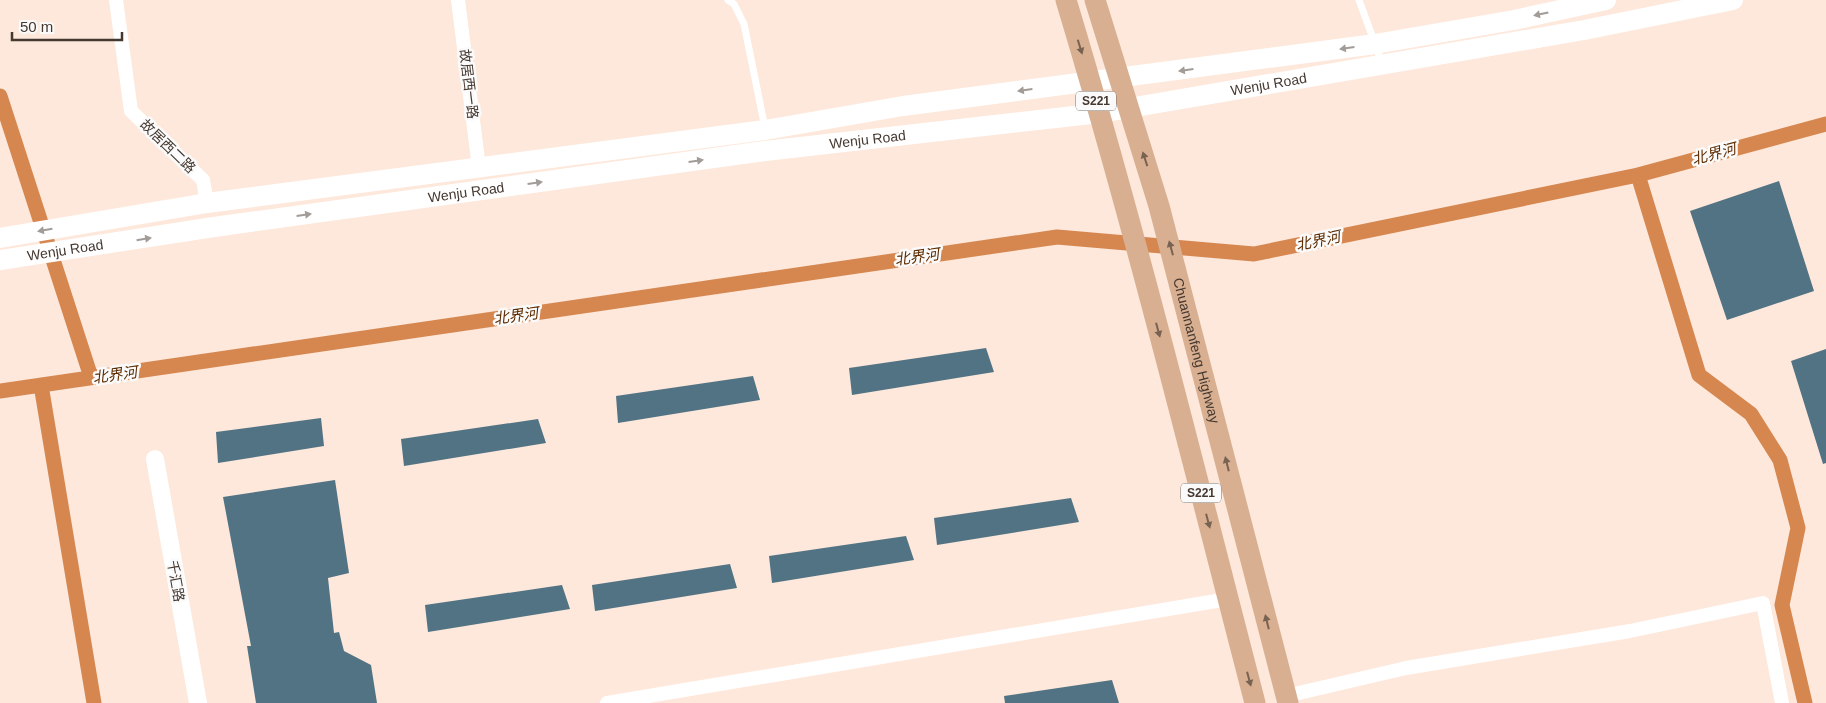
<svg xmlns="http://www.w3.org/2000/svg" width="1826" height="703" font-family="Helvetica,'Noto Sans SC',sans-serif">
  <rect width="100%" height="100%" fill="#fde8db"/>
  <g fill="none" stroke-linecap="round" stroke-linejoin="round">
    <!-- canal -->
    <path stroke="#d68750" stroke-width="15" d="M0,96L91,377
      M1638,175L1699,375L1751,414L1780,460L1798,528L1782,605L1805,703
      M41,385L94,703
      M0,391L1057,237L1254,254L1638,175L1826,124"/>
  </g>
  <!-- building -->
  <path fill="#517384" d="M1779,181L1814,291L1727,320L1690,211Z
    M986,348L994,372L852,395L849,368Z
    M1826,349V463L1823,464L1791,361Z
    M753,376L760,400L618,423L616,396Z
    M321,418L324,446L218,463L216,432Z
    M538,419L546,443L404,466L401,439Z
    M335,480L349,573L328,578L334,633L339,632L344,651L371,665L377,703H256L247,646H251L223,497Z
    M1071,498L1079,522L937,545L934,518Z
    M906,536L914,560L772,583L769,556Z
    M730,564L737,588L595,611L592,585Z
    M562,585L570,609L428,632L425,605Z
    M1112,680L1119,703H1005L1004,696Z"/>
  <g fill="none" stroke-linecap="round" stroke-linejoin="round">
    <!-- service -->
    <path stroke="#fff" stroke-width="7" d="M728,0L734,4L744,24L765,128
      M1359,0L1382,63"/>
    <!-- minor -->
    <path stroke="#fff" stroke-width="14" d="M116,0L131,111L203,180L207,203
      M458,0L479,168
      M1286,696L1406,668L1630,631L1763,603L1782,703
      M607,703L1228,599"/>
    <!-- tertiary -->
    <path stroke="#fff" stroke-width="18" d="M155,459L198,703"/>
    <!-- secondary -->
    <g stroke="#fff" stroke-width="20">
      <path d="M0,238L207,203L765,130L903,106L1375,44L1514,20L1606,0"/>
      <path id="s1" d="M0,260L214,227L765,151L1100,113L1584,30L1733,0"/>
    </g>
    <!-- primary -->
    <g stroke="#d8af91" stroke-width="21">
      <path d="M1066,0C1136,232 1194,468 1255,703"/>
      <path id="s2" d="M1095,0L1159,206L1288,703"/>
    </g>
  </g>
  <!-- one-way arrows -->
  <defs><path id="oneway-solid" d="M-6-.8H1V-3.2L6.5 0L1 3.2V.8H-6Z" transform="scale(1.25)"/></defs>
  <g fill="#a29c98">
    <use href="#oneway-solid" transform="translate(1541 14) rotate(168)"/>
    <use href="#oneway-solid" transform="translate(1347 48) rotate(172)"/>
    <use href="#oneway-solid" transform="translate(1186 70) rotate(172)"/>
    <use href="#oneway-solid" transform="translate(1025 90) rotate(172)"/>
    <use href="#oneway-solid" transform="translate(696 161) rotate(-8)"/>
    <use href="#oneway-solid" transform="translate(535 183) rotate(-8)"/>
    <use href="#oneway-solid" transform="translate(304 215) rotate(-8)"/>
    <use href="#oneway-solid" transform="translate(45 230) rotate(170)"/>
    <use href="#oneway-solid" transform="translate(144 239) rotate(-9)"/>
  </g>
  <g fill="#786252">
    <use href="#oneway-solid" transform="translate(1080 47) rotate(73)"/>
    <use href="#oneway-solid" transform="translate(1145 159) rotate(-108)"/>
    <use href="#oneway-solid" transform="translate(1171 248) rotate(-105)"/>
    <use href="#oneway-solid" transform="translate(1158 330) rotate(75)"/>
    <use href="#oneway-solid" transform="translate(1227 464) rotate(-104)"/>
    <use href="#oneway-solid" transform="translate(1208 521) rotate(75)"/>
    <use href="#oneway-solid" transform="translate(1267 622) rotate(-104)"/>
    <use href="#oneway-solid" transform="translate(1249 679) rotate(75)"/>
  </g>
  <g text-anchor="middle" stroke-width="5" stroke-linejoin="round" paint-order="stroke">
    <!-- shield labels -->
    <g fill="#fafafa" stroke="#7b726d" stroke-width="1">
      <rect x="1076" y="91.5" width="40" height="19" rx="4"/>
      <rect x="1181" y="483.5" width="40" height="19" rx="4"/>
    </g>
    <g font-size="12" font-weight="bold" fill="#453830">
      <text x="1096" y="105">S221</text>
      <text x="1201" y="497">S221</text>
    </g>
    <!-- street labels -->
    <g font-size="14" fill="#453830" stroke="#fafafa">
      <text dy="5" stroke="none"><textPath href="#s1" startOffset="1281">Wenju Road</textPath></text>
      <text transform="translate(469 84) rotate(83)" y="5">故居西一路</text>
      <text dy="5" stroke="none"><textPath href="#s1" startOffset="876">Wenju Road</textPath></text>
      <text transform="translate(168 146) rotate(44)" y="5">故居西二路</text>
      <text dy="5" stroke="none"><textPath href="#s1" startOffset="471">Wenju Road</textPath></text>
      <text dy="5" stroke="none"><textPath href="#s1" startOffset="66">Wenju Road</textPath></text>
      <text dy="5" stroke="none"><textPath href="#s2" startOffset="365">Chuannanfeng Highway</textPath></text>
      <text transform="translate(176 581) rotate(80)" y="5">千汇路</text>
    </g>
    <!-- water labels -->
    <g font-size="15" font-style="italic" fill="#5e2c00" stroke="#fafafa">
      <text transform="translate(1714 154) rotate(-15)" y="5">北界河</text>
      <text transform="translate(1318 241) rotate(-12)" y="5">北界河</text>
      <text transform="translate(917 257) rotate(-8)" y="5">北界河</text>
      <text transform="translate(516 316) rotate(-8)" y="5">北界河</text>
      <text transform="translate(115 375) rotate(-8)" y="5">北界河</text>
    </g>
  </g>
  <!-- scale -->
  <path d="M12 32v8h110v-8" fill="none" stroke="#453830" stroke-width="2.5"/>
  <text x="20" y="32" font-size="15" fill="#453830" stroke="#fafafa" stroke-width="4" paint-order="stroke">50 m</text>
</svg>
